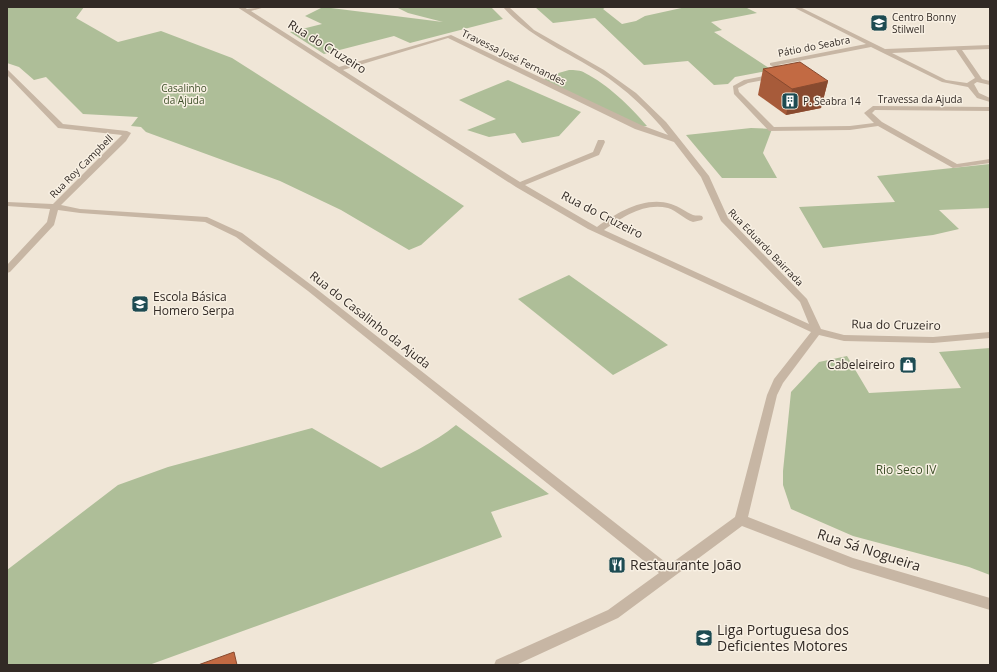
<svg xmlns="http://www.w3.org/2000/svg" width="997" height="672" font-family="'Open Sans',sans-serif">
  <rect width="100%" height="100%" fill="#f0e6d7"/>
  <!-- green -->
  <path fill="#aebe98" d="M7,7H84L76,18L118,42L161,31L232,58L464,206L421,245L409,250L341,210L280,181L146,132L141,127L131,126L138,117L83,114L46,77L34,80L19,67L7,63Z
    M323,7L443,22L408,13L396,7H491L503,19L410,43L394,36L324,54L290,32L322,24L305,16Z
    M535,7H606L603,9L622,24L636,21L645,16L686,7H745L757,13L711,22L722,30L714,32L772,70L735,77L728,84L714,85L688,61L644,65L595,18L553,23Z
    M569,70C574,70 581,70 585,73C607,84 631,107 647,126L638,127L542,82L548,76Z
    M508,80L581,112L559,136L522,143L515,133L489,137L467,130L496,119L459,100Z
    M751,128L772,129L763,153L777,178H722L686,135Z
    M990,164V208L939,210L959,229L933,235L823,248L799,207L895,202L877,176Z
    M569,275L668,345L613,375L518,299Z
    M990,348V575L969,567L853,536L791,509L783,485V471L791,392L819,362L847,356L869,393L961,388L939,352Z
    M456,425L549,494L491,512L502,537L149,665H7V570L118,485L168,467L312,428L381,468C407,455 434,443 456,425Z"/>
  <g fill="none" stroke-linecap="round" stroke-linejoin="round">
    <!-- minor -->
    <path fill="#c7b6a4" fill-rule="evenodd" d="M237,7H244L247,9L265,7L251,11L339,67L451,35L641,125L668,135C649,111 626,89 599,72C566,51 529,37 503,7H509L534,30L604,70L636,93L666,122L709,176L728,218L807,299L821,329L844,335L933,337L990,332V338L933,343L844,341L819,335L783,383L777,395L748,517L853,558L990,598V610L851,568L742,526L618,618L516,665H494L496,660L608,610L659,573L308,291L236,237L205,222L80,213L58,210L54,225L10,272L7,273V265L47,222L50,209L7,206V202L53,204L122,135L58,128L7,75V69L63,124L127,131L131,133L126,141L61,205L80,209L207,217L242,233L314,287L669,565L735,517L767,395L774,379L811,332L588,229L516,187ZM448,38L635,129L674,142L701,177L721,221L800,302L809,324L604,230C622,217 645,202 668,208C677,211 684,219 693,222L702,220L703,218L702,216C699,215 696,216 693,215C686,212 680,207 671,204C645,196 618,212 597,227L525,185L599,155L605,142L604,140H598L593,152L520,182L343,70Z
      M793,7H800L885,49L990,45V49L962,50L982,79L990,81V85L977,82L974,84L979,93L990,98V102L977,98L968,87L942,82L871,47L778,65L792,73L789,75L748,83L738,88L739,92L774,127L850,126L874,123L864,113L873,106L990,107V111L875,110L872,113L882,122L957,164L990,159V163L953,168L878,126L850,130L769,131L734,94L733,86L744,80L783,72L770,65V63L866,44ZM956,50L975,78L967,83L946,80L892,53Z"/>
  </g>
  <!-- wall -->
  <path fill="#a75b3a" d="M763,69L828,81L821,108L786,115L758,95Z"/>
  <!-- shaded-wall -->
  <path fill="#884a2f" d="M828,81L821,108L786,115L792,89Z"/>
  <!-- building -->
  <path fill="#c26a43" stroke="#884a2f" d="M800,62L828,81L792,89L763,69Z
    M234,652L237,665H198Z"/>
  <!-- icons -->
  <defs>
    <g id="school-square" transform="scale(0.9)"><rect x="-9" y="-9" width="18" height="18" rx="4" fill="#1d4b52" stroke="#f8f0e3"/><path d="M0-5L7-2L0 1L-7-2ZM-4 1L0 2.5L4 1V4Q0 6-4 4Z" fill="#fff"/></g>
    <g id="building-square" transform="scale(0.9)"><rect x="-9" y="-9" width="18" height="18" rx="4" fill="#1d4b52" stroke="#f8f0e3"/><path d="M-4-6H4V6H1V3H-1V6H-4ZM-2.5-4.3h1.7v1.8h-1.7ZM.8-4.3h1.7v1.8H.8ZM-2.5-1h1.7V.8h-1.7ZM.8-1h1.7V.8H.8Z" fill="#fff"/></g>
    <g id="shop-square" transform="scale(0.9)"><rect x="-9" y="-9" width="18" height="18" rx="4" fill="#1d4b52" stroke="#f8f0e3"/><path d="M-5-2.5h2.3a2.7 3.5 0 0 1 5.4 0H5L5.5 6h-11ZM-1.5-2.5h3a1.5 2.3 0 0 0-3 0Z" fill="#fff"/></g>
    <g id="restaurant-square" transform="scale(0.9)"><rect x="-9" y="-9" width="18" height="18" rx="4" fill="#1d4b52" stroke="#f8f0e3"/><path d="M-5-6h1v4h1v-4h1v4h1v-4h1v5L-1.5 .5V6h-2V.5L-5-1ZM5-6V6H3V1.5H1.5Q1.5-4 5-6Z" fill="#fff"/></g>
  </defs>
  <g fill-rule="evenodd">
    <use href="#school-square" x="879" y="23"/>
    <use href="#building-square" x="790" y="101"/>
    <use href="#school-square" x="140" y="304"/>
    <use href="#shop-square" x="908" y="365"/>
    <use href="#restaurant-square" x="617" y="565"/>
    <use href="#school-square" x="704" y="638"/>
  </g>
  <g text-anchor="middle" stroke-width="3" stroke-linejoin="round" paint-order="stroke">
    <!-- far-poi labels -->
    <g font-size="10" fill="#322a25" stroke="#f8f0e3" text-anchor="start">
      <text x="892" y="21">Centro Bonny<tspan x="892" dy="12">Stilwell</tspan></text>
      <text x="803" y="105">P. Seabra 14</text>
    </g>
    <!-- far-street labels -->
    <g font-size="10" fill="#322a25" stroke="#f8f0e3">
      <text transform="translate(814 46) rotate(-11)" y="4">Pátio do Seabra</text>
      <text transform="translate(514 57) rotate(26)" y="4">Travessa José Fernandes</text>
      <text x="920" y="103">Travessa da Ajuda</text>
      <text transform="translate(81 166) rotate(-45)" y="4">Rua Roy Campbell</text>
      <text transform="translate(766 247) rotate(46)" y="4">Rua Eduardo Bairrada</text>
    </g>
    <!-- far-park labels -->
    <g font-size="10" fill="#3f502a" stroke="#f8f0e3">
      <text x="184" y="92">Casalinho<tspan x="184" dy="12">da Ajuda</tspan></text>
    </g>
    <!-- street labels -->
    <g font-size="12" fill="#322a25" stroke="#f8f0e3">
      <text transform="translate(327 47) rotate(32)" y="4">Rua do Cruzeiro</text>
      <text transform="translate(602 215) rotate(27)" y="4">Rua do Cruzeiro</text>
      <text transform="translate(370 320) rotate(38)" y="4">Rua do Casalinho da Ajuda</text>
      <text transform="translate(896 325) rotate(1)" y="4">Rua do Cruzeiro</text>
    </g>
    <!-- poi labels -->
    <g font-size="12" fill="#322a25" stroke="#f8f0e3" text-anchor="start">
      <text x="153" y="301">Escola Básica<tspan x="153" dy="14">Homero Serpa</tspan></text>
      <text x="895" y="369" text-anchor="end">Cabeleireiro</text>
    </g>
    <!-- park labels -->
    <g font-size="12" fill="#3f502a" stroke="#f8f0e3">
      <text x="906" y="474">Rio Seco IV</text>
    </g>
    <!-- near-street labels -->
    <g font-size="14" fill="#322a25" stroke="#f8f0e3">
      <text transform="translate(869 550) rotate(18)" y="5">Rua Sá Nogueira</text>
    </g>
    <!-- near-poi labels -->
    <g font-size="14" fill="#322a25" stroke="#f8f0e3" text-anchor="start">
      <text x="630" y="570">Restaurante João</text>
      <text x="717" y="635">Liga Portuguesa dos<tspan x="717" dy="16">Deficientes Motores</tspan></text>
    </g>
  </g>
  <!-- border -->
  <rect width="997" height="672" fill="none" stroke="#322a25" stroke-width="16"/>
</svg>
